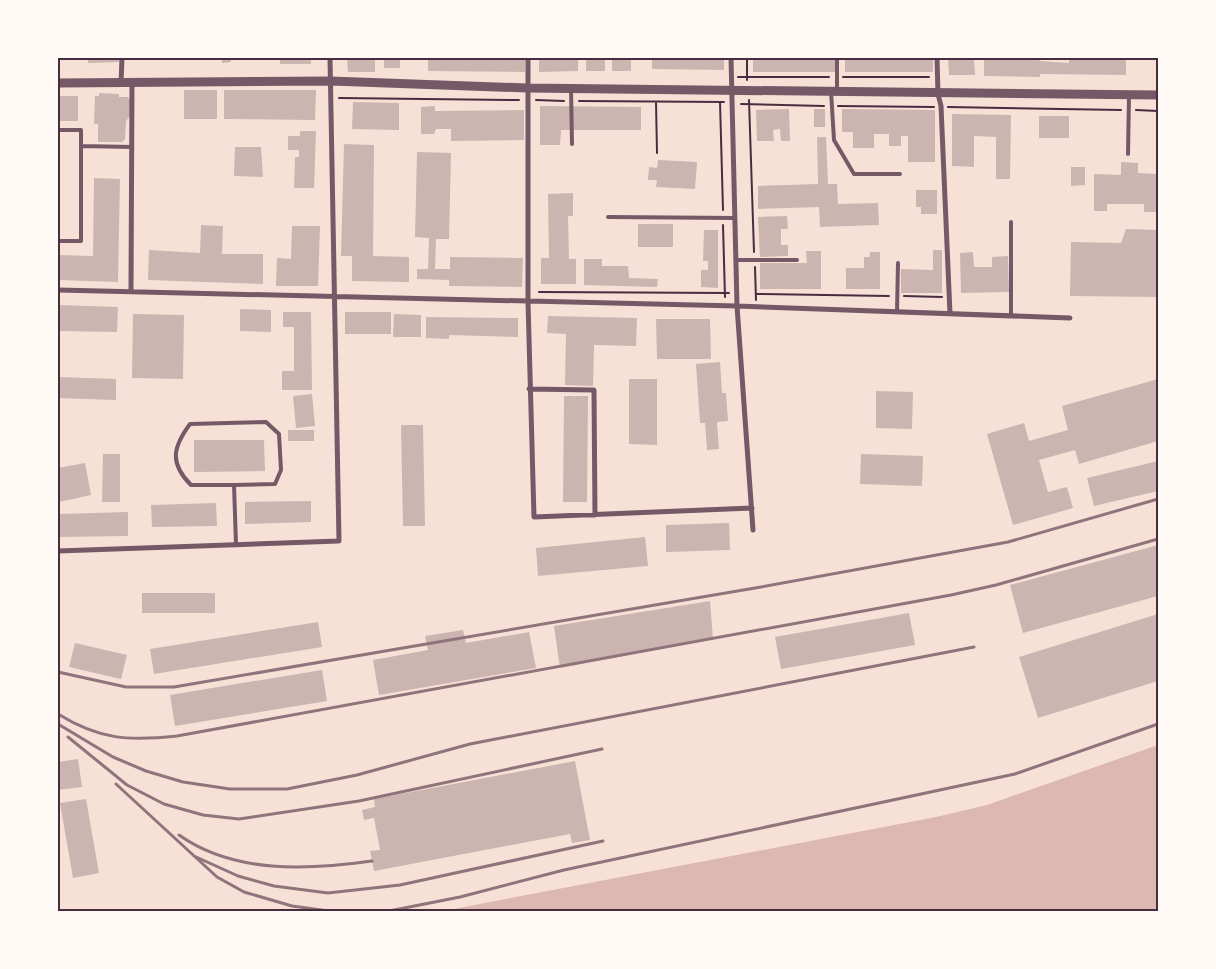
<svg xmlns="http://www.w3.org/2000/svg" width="1216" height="969" font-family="'Fira Sans',sans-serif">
  <rect width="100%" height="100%" fill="#f7e1d7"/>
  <!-- water -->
  <path fill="#dcb8b0" d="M1158,745V911H443L936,817L987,805Z"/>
  <!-- building -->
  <path fill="#ccb4b1" d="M88,58H119V62L88,63Z
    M222,58H231V62L222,63Z
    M280,58H311V64H280Z
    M347,58H375V72H348Z
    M384,58H400V68H384Z
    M428,58H525V72L428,71Z
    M539,58H578V71L539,72Z
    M586,58H605V71H586Z
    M612,58H631V71H612Z
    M652,58H724V70L652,69Z
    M753,58H835V72H753Z
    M845,58H933V72H845Z
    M948,58H974L975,75H949Z
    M984,58H1039L1040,61L1069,63V58H1126V75L1040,74V77L984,76Z
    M184,90H217V119H184Z
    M224,90H316L315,120L224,119Z
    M99,93L119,94V97H128L130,100V116L126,121L125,139L122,142H98V124H94L95,96H99Z
    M58,96H78V121H58Z
    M353,102L399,103V130L352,129Z
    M435,106V111L524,110V140L451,141V129H436L434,134H421V107Z
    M540,106L641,107V130H561L560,145H540Z
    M789,109L790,141H781L780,129L773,130L774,141H757L756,110Z
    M814,109H825V127H814Z
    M842,109L935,110V162H908V136H901V146H889V134H874V148H853V132H842Z
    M952,114L1011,115L1010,179H996V137L974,136V167L952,166Z
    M1039,116H1069V138H1039Z
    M300,131H316L314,188H294L295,157H299V150H288V136H300Z
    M817,137H826L828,184H837L838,204L878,203L879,225L820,227L819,207L758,209V186L818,184Z
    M344,144L374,145L373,256L409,257V282L352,281V256H341Z
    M235,147H261L263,177L234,176Z
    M417,152L451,153L449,239H436L435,269H450V257L523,258L522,287L449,286V280L417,279V269H428L429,238L415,237Z
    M658,160L697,162L695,189L656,187L657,180H648L649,167L657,168Z
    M1121,162L1138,163V173L1158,174V212H1144V204H1107V211H1094V174L1121,175Z
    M1071,167H1085V185L1071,186Z
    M94,178L120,179L118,282L58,280V255L93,256Z
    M916,190H937V214H921V207H916Z
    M573,193V216H568L569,259H576V284H541V258H549L548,194Z
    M787,216L788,229H781V245H788V256L760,257L758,217Z
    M638,224H673V247H638Z
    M201,225L223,226L222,254H263V284L148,280L149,250L200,253Z
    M292,226H320L318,286H276L277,258L291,259Z
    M1126,229L1158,230V297L1070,296L1071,242L1121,243Z
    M704,230H718V288L701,287V270H708V261H703Z
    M933,250H942V293H901V269L933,270Z
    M806,251H821V289H760V263H807Z
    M870,252H880V289H846V268H864V257H870Z
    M973,252L974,267H992V257L1008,256L1009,292L961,293L960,253Z
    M584,259H602V266H628L629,278L658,279L657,287L584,285Z
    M58,305L118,307L117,332L58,331Z
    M240,309L271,310V332L240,331Z
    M283,312H311L312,390H282V371H294V327H283Z
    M345,312H391V334H345Z
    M133,314L184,315L183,379L132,378Z
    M394,314L421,315V337H393Z
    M548,316L637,318L636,346L594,345L593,386L565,385L566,334L547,333Z
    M426,317L518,318V337L449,335V339L426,338Z
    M656,319H710L711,359H657Z
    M720,362L722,393H726L728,421L717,422L719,449L707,450L705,423H700L696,364Z
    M58,377L116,379V400L58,398Z
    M629,379H657V445L629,444Z
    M1158,379V441L1079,464L1075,450L1039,460L1048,492L1067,487L1073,508L1013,525L987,434L1024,423L1029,441L1068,430L1062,406Z
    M876,391L913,392L912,429L876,428Z
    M312,394L315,426L296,428L293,396Z
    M564,396H588L587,502H563Z
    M401,425H423L425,526H403Z
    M288,430H314V441H288Z
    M194,440H264L265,471L194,472Z
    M103,454H120V502H102Z
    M861,454L923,456L922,486L860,484Z
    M1158,461V491L1094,506L1087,478Z
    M85,463L91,495L59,502L58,468Z
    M311,501V522L245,524V502Z
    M216,503L217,526L152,527L151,505Z
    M128,512V536L58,537L59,514Z
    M729,523L730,550L666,552V525Z
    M645,537L648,566L538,576L536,548Z
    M1158,545V596L1023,633L1010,585Z
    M142,593H215V613H142Z
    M710,601L713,639L560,668L554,626Z
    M909,613L915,645L781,669L775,637Z
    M1158,614V681L1038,718L1019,657Z
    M318,622L322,647L154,674L150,649Z
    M463,630L466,643L529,632L536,668L379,695L373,660L428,650L425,636Z
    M75,643L127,655L121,679L69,667Z
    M322,670L327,701L175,726L170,695Z
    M78,759L82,787L58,790V762Z
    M575,761L590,840L572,843L570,834L374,871L370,851L380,850L374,818L364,820L362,810L375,807L374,799Z
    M86,799L99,873L73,878L60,803Z"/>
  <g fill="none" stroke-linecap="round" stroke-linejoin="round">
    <!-- path -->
    <path stroke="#4a2c40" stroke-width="2" d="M747,58V80
      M738,77H829
      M843,77H929
      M339,98L519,100
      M536,100L564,101
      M749,100L754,252
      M579,101L724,102
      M656,102L657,153
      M720,102L723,210
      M741,104L824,106
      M838,106L934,107
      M948,107L1121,110
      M1136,110L1158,111
      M723,225L725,297
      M755,267L756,300
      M539,292L729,293
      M757,294L889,296
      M904,296L942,297"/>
    <!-- service -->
    <path stroke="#755966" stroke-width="4" d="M837,58V91
      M571,88L572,144
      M831,91L834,140L854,174H900
      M58,130H81V146
      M1128,154L1129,96
      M608,217L735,218
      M58,241H81V146L132,147
      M736,260H797
      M897,312L898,263
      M1011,316V222
      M234,485H191C169,463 173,447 190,424L266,422L279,434L281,470L275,484L234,485L236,544"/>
    <!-- minor -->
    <path stroke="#755966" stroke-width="5" d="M528,58V302L534,517L752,508
      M731,58L737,306L753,530
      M937,58L938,94L941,106L950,314
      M121,83L122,58
      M58,290L737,306L1070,318
      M131,291L132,82
      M529,389L594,390L595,515
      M58,551L339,541L330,58"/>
    <!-- tertiary -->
    <path stroke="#755966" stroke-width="9" d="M58,83L331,81L527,88L1158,95"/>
    <!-- rail -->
    <path stroke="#8f747c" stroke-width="3" d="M58,672L126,687H174L761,587L1008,542L1158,499
      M58,714C100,740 129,741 177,736L951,595L996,585L1158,539
      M58,724L113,757L146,771L183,782L230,789H287L357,775L470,744L974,647
      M68,737L127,785L164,804L203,815L239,819L359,801L602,749
      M116,784L217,877L244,892L292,906L336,912
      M179,835C234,874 308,870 372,861
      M194,856L238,876L274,886L328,893L400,885L603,841
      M384,912L460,897L564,870L1015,774L1158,724"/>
  </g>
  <!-- border -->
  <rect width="1216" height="969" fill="none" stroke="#fffaf5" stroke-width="118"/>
  <rect x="59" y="59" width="1098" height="851" fill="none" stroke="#4a2c40" stroke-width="2"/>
</svg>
